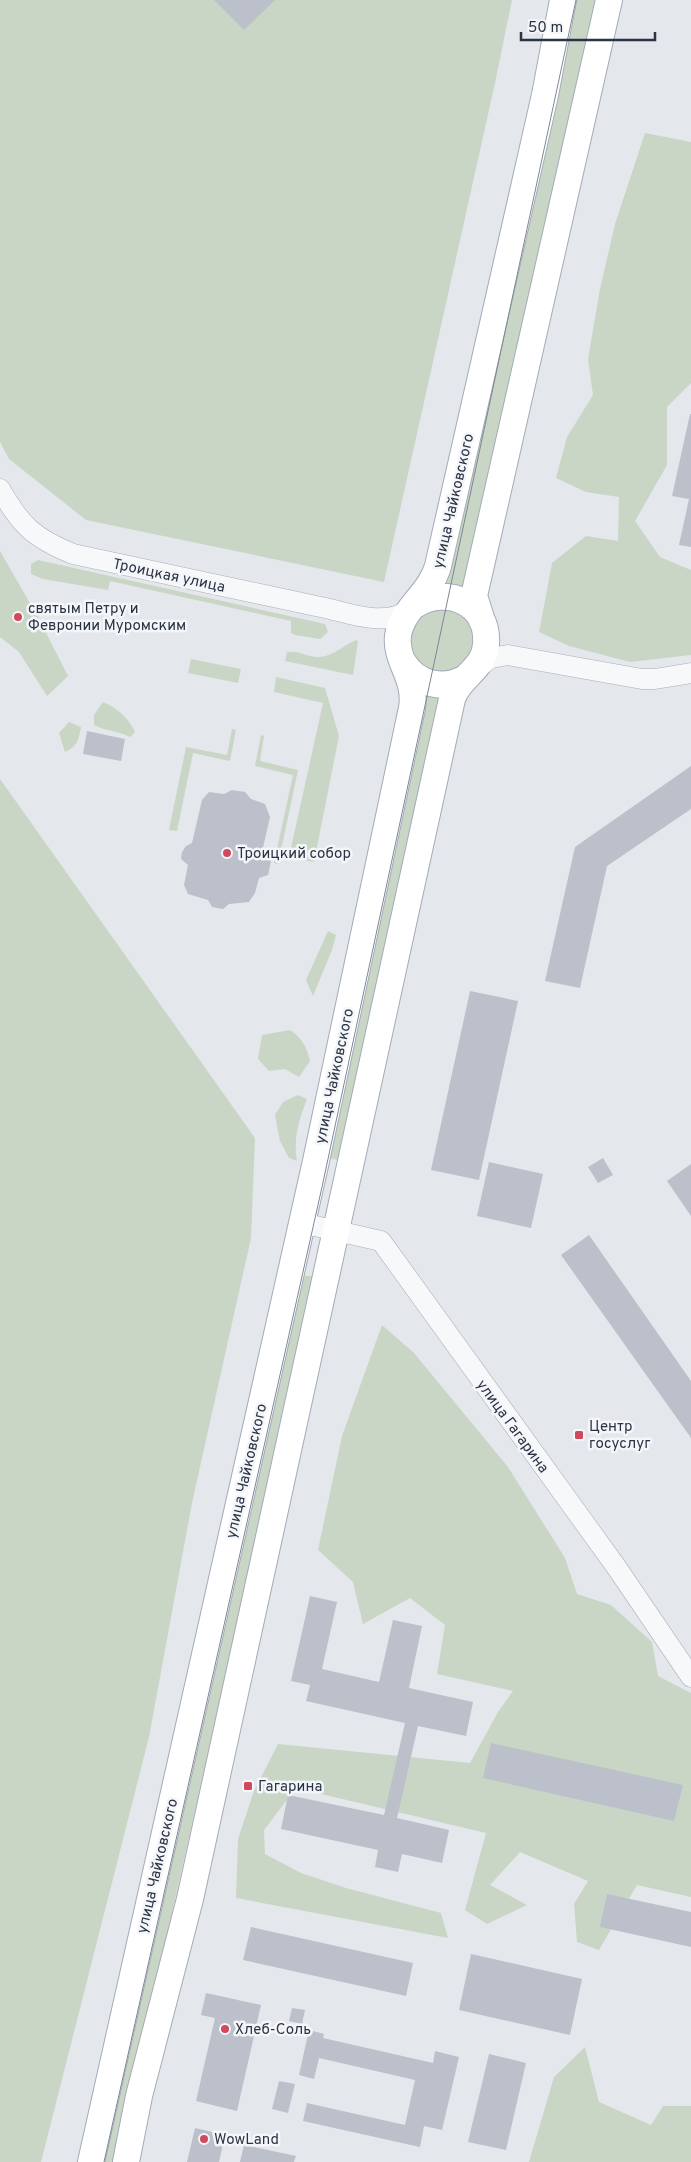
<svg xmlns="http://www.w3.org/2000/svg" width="691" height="2162" font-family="Overpass,sans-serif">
  <rect width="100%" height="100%" fill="#e4e7ec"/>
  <!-- green -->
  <path fill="#c9d6c5" d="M0,0H512L495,83L384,582L86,520L9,459L0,442Z
    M571,0H598L463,588L443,583Z
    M645,133L691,142V383L667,407V465L635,521L660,557L691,570V655L630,662L569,646L539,632L552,563L586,536L618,541L619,497L586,492L556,478L567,437L593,395L588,359L600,289L615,224Z
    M0,551L39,619L68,676L47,696L19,652L0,637Z
    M38,560L325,624L328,632L320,639L295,635L291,633V621L110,581L108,590L43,579L31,574V564Z
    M438,601L480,627L470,669L422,675L404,629Z
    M356,640L358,641L353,675L285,661L287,652C298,650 308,657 319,657C332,657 344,645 356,640Z
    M191,659L241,669L238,683L188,673Z
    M276,677L325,688L339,736L314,862L289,857L323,703L274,692Z
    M422,694L440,698L338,1160L323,1157Z
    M103,702C117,708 129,718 135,732L130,737C117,730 107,732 94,725V715Z
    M69,722L81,727C79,739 77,747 65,752L59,733Z
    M232,729L236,730L230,761L193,753L177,831L169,830L186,747L227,755Z
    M261,735L264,736L260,761L298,770L278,864L274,863L293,775L255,766Z
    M0,779L255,1138L251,1238L192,1503L149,1737L41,2162H0Z
    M328,931L336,935L332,950L313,996L306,980Z
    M290,1030C302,1038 307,1047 310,1061L299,1077L285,1069L269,1071L258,1059L262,1035Z
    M298,1095L307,1099C299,1121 293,1137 297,1161L289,1158L280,1141L275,1115L283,1102Z
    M297,1276H315L116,2162H99Z
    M382,1325L414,1353L508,1467L565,1558L577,1594L611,1605L652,1642L658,1676L691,1693V1897L637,1885L599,1950L577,1942L574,1904L588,1881L520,1852L490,1885L527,1905L487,1924L465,1910L486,1833L296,1788L264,1830L265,1854L301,1873L346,1888L441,1913L448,1938L236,1898L238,1839L254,1791L278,1744L470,1763L498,1712L513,1691L437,1674L445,1625L410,1598L363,1624L353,1582L318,1550L342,1436Z
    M585,2047L599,2102L651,2125L663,2106H691V2162H529L554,2077Z"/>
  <!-- building -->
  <path fill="#bbc0ca" d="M214,0H275L244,30Z
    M690,414H691V547L679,545L689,499L672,496Z
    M87,731L125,739L121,761L83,754Z
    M691,766V809L607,866L580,988L545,981L575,847Z
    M232,790L245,792L251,799L265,804L270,817L262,852L271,861L268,875L259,878L255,893L249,902L229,904L223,909L212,907L208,900L188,894L184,885L188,865L181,859L182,852L186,846L192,843L202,800L209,792L224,794Z
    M470,991L518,1001L479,1180L431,1170Z
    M603,1158L613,1175L598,1183L588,1167Z
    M489,1162L543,1174L531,1228L477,1216Z
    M691,1164V1216L667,1181Z
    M589,1235L691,1381V1438L561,1255Z
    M310,1596L337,1602L322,1669L379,1682L393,1620L422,1626L409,1688L473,1702L466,1736L418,1726L397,1818L449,1830L442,1863L402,1854L398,1872L375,1867L378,1850L281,1829L288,1795L384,1815L405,1723L306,1701L310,1685L291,1681Z
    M491,1743L683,1785L674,1821L483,1778Z
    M607,1894L691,1912V1947L600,1927Z
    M251,1927L413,1963L406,1996L243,1960Z
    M471,1954L582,1979L570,2035L459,2010Z
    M206,1993L261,2005L237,2111L196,2101L215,2018L201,2015Z
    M292,2008L305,2010L302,2024L289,2021Z
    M309,2030L324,2034L323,2038L433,2063L435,2051L459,2057L442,2130L424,2126L420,2147L303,2121L307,2103L405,2125L415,2080L319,2058L314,2079L299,2075Z
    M489,2054L526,2063L506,2150L468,2142Z
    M279,2081L295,2084L288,2113L272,2109Z
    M195,2128L225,2135L219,2162H187Z
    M244,2145L296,2156L294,2162H240Z"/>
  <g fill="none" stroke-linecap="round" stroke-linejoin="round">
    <!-- minor casing -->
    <g stroke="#a9aeb7" stroke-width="21">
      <path id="minor" d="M0,489C21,526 34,538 73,554L330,609C358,616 385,626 411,609
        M477,668L491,658L508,655L642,679H655L691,673
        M302,1223L381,1241L617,1568L691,1677"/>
    </g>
    <!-- major casing -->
    <g stroke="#a3abb8" stroke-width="28">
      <path id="major" d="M482,621L474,596L609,0
        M403,662C417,685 444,691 467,677
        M91,2162L316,1161L412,708C417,678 395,661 398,636C401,609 430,595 438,566L545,95L563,0
        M126,2162L139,2096L190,1899L452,699C459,676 485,669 486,644C489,603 447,585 415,605"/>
    </g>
    <!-- minor -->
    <use href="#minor" stroke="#f7f8fa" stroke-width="20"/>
    <!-- major -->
    <use href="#major" stroke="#fff" stroke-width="26"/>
    <!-- tram -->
    <path stroke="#7d8696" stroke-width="1" d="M104,2162L322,1187L576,0"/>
  </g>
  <!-- markers -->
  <g fill="#d1495b" stroke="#f4f6f9" stroke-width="2">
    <circle cx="18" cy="617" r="5"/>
    <circle cx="227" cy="853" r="5"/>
    <rect x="574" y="1430" width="10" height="10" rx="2.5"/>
    <rect x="243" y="1781" width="10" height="10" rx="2.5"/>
    <circle cx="225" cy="2029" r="5"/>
    <circle cx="204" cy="2139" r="5"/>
  </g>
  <g text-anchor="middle" stroke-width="5" stroke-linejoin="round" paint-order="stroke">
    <!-- street labels -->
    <g font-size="15" fill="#2b3445" stroke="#f4f6f9">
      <text transform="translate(453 501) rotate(-77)" y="5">улица Чайковского</text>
      <text transform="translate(169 575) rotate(12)" y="5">Троицкая улица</text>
      <text transform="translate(334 1076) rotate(-78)" y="5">улица Чайковского</text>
      <text transform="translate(513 1426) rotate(54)" y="5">улица Гагарина</text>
      <text transform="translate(246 1471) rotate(-77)" y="5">улица Чайковского</text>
      <text transform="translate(157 1866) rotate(-77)" y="5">улица Чайковского</text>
    </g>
    <!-- poi labels -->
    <g font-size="15" fill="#2b3445" stroke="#f4f6f9" text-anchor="start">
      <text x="28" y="613">святым Петру и<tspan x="28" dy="17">Февронии Муромским</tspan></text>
      <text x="237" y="858">Троицкий собор</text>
      <text x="589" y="1431">Центр<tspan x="589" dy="17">госуслуг</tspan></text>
      <text x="258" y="1791">Гагарина</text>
      <text x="235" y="2034">Хлеб-Соль</text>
      <text x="214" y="2144">WowLand</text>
    </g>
  </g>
  <!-- scale -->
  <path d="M521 32v8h134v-8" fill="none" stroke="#2b3445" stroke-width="2.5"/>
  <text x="528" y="32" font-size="15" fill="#2b3445" stroke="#f4f6f9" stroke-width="4" paint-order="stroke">50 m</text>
</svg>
